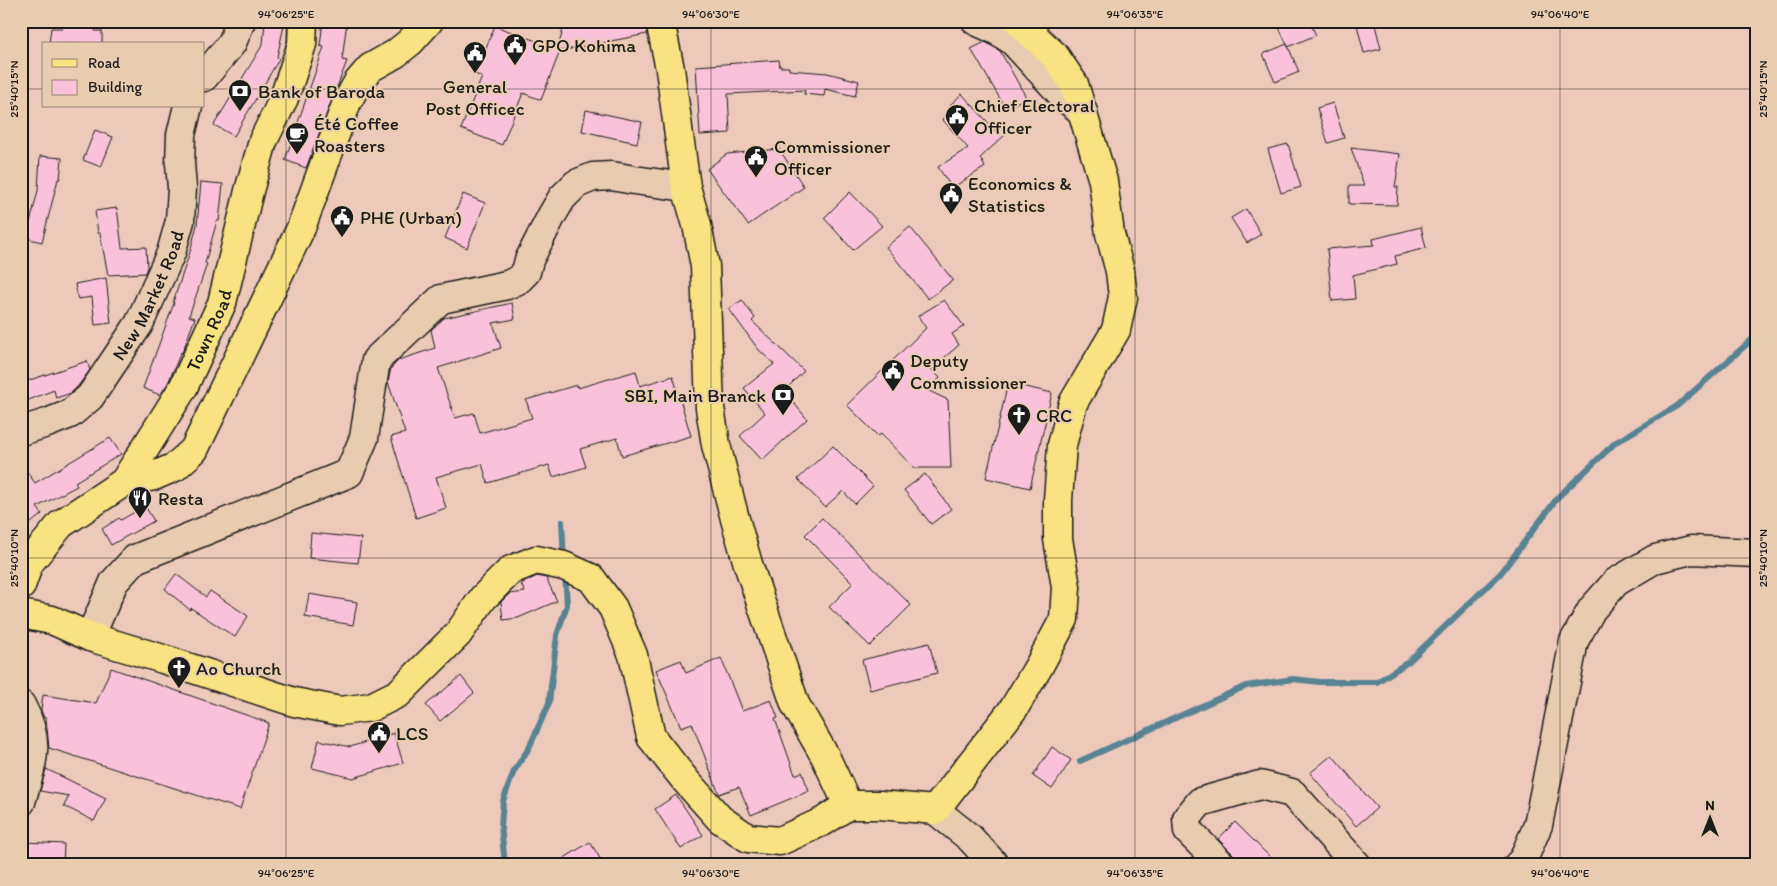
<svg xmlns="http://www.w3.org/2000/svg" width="1777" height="886" font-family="Itim,sans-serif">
  <rect width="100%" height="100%" fill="#edc9bc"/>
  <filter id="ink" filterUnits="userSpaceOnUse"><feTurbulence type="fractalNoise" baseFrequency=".02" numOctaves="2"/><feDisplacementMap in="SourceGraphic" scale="10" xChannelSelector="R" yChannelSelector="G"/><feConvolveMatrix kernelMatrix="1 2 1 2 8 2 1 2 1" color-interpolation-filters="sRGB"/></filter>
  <g filter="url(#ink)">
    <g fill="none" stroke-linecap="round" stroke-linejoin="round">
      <!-- stream -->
      <path stroke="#598393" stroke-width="6" d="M562,522L564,561
        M1080,761L1246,686L1293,679L1320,682H1377L1408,662L1501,573L1558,497L1616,442L1677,406L1756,336
        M505,865L501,826L503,801L514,771L529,748L549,703L557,635L567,605L565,573"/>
    </g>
    <!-- building -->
    <path fill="#fac2da" stroke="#1c1c1c" d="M63,21H96L95,31H102V44H49L51,28H63Z
      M265,21H285L277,57L279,59L234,136L214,125L263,44Z
      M323,21H347L342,60L347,61L306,168L285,160L324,47L320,46Z
      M565,21H645L647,34L560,51L541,100L523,93L502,145L461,129L482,77L475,74L495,26L558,49Z
      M1276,21H1309L1316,35L1288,47Z
      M1356,21H1374L1381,49L1364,53Z
      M985,42L1000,51L1026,97L1006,109L971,49Z
      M1287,44L1299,72L1275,82L1263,54Z
      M779,60L780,67H789V70L827,73L859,81L855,96L825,89L824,96L804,94L805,90L728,94L730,133L700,135L696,66Z
      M962,94L996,131L1001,128L1006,134L980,158L985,167L952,188L938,167L968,148L942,119L953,109L950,105Z
      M1333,103L1344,138L1328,143L1317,108Z
      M586,110L642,122L637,143L582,131Z
      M95,130L113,137L101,167L83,160Z
      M1288,144L1301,187L1281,193L1268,149Z
      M1351,148L1400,154L1395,187H1398L1397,205L1349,204V186H1364Z
      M779,149L804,187L748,225L707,169L727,154Z
      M40,156L62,158L60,179H58L42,242L26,238L38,191Z
      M201,182L223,184L219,221H217L205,263L207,264L189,316L195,318L182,353L181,352L168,383L160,395L143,388L174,303L173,302L190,252L197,225Z
      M850,192L882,226L853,250L824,218Z
      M463,194L485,203L467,248L445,238Z
      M117,208L122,248L146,247L147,267L145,273L108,275L100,233H98L95,211Z
      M1246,209L1261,234L1247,243L1231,218Z
      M910,227L953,280L928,299L886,247Z
      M1421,227L1426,248L1395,256L1397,264L1353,275L1355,299L1332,301L1327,249L1374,245L1373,239Z
      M106,278L111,323L95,325L92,297L78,299L75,284Z
      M742,300L755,318L752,321L804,371L784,391L807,419L762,460L740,436L765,413L744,388L774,364L758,349L729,309Z
      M944,300L964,326L952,334L959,345L931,369L940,378L927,390L948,400L951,468H914L881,434L878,436L847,405L926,328L918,316Z
      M512,303L515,319L493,323L501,348L438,368L455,418L474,413L480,433L532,418L526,400L577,385L578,388L636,371L640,386L673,376L691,436L622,456L617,438L580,449L586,467L553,477L549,465L488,483L482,464L436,477L446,508L416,518L391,437L405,433L388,382L391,368L399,360L435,348L431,330L444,318Z
      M87,361L90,370L78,386L71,393L56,398L54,390L21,403V383Z
      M1008,383L1052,393L1030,488L986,478Z
      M110,438L121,454L75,482L77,486L37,507L42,514L21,531V463L35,483Z
      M833,446L873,486L855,504L843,491L825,507L798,479Z
      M925,474L951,509L931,524L904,490Z
      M145,506L154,521L111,545L102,529L119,518L121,520Z
      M822,518L911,605L870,646L829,607L853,583L805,535Z
      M311,533L361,538L358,563L309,558Z
      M176,574L206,597L210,591L248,616L235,637L191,608L190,610L165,589Z
      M537,576L546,578L557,601L518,618L503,620L501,602L509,594L525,592L521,584Z
      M309,594L357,602L353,625L305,617Z
      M929,643L937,673L870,690L862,660Z
      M721,658L742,711L771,700L778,718L775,719L795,775L802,772L809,791L751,815L739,787L719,794L692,723L681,727L656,670L681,660L686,673Z
      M111,668L269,723L240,809L49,748L46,718H44L41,710L43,695L96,703Z
      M461,676L474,693L440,721L426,705Z
      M394,733L403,763L353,778L312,768L319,740L350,747Z
      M1052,747L1071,760L1052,789L1033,776Z
      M1332,755L1377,808L1356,826L1310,773Z
      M46,769L106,798L94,821L64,806L69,796L40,791Z
      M676,795L703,835L681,849L655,809Z
      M1235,822L1278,865H1241L1237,861L1233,854L1218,839Z
      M25,842L64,844L63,865H26Z
      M590,842L604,865H553Z"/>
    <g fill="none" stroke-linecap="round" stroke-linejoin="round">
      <!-- minor casing -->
      <g stroke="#1c1c1c" stroke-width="31">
        <g id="minor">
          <path d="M976,21L996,30L1013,41L1065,98L1083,112"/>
          <path d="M204,77L232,43L241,21"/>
          <path id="s1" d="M21,431L47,423L70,414L90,397L139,324L171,253L180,221L182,188L180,163L181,135L188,106"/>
          <path d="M90,637L114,582L135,559L349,473L364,438L376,360L441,299L507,285L518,280L526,272L529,260L552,215L562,198L576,184L593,177L612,176L634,180L686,187"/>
          <path d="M21,705C42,744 32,762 21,802"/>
          <path d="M935,810L970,838L995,865"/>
          <path d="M1222,865L1188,831L1187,818L1200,802L1260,785L1292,793L1357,865"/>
          <path d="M1518,865L1523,860L1538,825L1574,641L1592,609L1616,582L1655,559L1691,550L1756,553"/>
        </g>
      </g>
      <!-- major casing -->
      <g stroke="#1c1c1c" stroke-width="31">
        <path id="major" d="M660,21L670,69L686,187L697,225L705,266L710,408L716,445L735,519L748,564L795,704L825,756L848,805
          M124,482L154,476L175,467L194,450L301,228L347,102L358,82L370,68L395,54L410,42L429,21"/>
      </g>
      <!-- highway casing -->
      <g stroke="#1c1c1c" stroke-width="31">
        <g id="highway">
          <path id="s2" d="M21,586L29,563L61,524L124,482L183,388L222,303L249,191L263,141L284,98L302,44L303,21"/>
          <path d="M21,614L52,620L90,637L163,659L294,702L340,711L371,707L399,693L458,634L483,598L511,570L536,560L564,566L591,578L613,608L633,655L651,737L686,781L720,819L748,838L780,841L824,821L848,805H880L935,810L1014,708L1039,666L1064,619L1066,587L1058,539V500L1062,445L1073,403L1116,330L1123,297L1120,271L1110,234L1103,181L1074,84L1055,56L1018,21"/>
        </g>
      </g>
      <!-- minor -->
      <use href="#minor" stroke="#e8ccaf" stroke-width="28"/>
      <!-- major -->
      <use href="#major" stroke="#f8e281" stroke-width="28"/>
      <!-- highway -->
      <use href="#highway" stroke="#f8e281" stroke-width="28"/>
    </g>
  </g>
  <!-- ticks -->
  <path fill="none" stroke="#1c1c1c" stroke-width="1" stroke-opacity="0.45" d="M286,21V865M711,21V865M1135,21V865M1560,21V865M21,89H44M204,89H1756M21,558H1756"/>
  <!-- icons -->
  <defs>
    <g id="civic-pin" transform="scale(1.25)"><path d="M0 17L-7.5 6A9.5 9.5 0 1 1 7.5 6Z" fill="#1c1c1c" stroke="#e8ccaf"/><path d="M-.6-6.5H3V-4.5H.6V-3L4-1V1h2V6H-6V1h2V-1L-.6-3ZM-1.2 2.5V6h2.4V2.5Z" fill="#fff"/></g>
    <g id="bank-pin" transform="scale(1.25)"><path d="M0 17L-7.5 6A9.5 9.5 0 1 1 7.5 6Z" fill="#1c1c1c" stroke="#e8ccaf"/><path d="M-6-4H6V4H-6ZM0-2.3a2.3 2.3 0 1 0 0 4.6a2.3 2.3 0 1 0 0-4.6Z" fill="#fff"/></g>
    <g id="cafe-pin" transform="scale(1.25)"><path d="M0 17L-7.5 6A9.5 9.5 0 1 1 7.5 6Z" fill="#1c1c1c" stroke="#e8ccaf"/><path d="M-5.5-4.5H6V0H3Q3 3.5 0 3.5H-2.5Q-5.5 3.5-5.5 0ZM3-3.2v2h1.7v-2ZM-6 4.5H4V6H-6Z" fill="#fff"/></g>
    <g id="church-pin" transform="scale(1.25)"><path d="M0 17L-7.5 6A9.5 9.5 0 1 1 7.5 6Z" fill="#1c1c1c" stroke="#e8ccaf"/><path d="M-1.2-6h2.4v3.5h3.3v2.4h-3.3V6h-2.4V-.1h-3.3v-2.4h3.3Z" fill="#fff"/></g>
    <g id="restaurant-pin" transform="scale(1.25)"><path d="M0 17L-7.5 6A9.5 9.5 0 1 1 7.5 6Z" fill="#1c1c1c" stroke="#e8ccaf"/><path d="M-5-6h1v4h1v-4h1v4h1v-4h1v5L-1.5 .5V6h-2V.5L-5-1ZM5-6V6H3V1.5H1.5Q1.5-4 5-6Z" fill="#fff"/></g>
  </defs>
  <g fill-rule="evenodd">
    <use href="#civic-pin" x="515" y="45"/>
    <use href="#civic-pin" x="475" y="53"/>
    <use href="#bank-pin" x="240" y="91"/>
    <use href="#civic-pin" x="957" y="116"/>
    <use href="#cafe-pin" x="297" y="134"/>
    <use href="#civic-pin" x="756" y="157"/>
    <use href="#civic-pin" x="951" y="194"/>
    <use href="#civic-pin" x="342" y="217"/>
    <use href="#civic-pin" x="893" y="371"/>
    <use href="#bank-pin" x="783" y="395"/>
    <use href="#church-pin" x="1019" y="415"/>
    <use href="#restaurant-pin" x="140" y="498"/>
    <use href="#church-pin" x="179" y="668"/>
    <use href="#civic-pin" x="379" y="733"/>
  </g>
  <g text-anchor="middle" stroke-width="4" stroke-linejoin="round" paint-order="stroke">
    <!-- poi labels -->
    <g font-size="19" fill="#1c1c1c" stroke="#e8ccaf" text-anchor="start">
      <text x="532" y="52">GPO Kohima</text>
      <text x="475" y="93" text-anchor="middle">General<tspan x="475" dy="22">Post Officec</tspan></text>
      <text x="258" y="98">Bank of Baroda</text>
      <text x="974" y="112">Chief Electoral<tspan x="974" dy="22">Officer</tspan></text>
      <text x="314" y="130">Été Coffee<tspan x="314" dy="22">Roasters</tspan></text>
      <text x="774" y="153">Commissioner<tspan x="774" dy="22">Officer</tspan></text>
      <text x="968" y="190">Economics &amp;<tspan x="968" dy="22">Statistics</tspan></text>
      <text x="360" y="224">PHE (Urban)</text>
      <text x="910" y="367">Deputy<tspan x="910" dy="22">Commissioner</tspan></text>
      <text x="766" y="402" text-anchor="end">SBI, Main Branck</text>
      <text x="1036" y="422">CRC</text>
      <text x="158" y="505">Resta</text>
      <text x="196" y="675">Ao Church</text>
      <text x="396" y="740">LCS</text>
    </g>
    <!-- street labels -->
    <g font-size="19" fill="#1c1c1c" stroke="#e8ccaf">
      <text dy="7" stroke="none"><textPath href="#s1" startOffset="196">New Market Road</textPath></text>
      <text dy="7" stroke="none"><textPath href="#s2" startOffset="325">Town Road</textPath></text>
    </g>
  </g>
  <!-- margin -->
  <rect width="1777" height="886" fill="none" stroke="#e8ccaf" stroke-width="55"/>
  <!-- legend -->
  <rect x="42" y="42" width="162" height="65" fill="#e8ccaf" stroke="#968674"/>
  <rect x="52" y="59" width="25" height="8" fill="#f8e281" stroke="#968674"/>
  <text x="88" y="68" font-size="15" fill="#1c1c1c">Road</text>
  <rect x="52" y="80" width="25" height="15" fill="#fac2da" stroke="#968674"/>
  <text x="88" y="92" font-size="15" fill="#1c1c1c">Building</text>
  <!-- north arrow -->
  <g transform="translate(1710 818)" stroke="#e8ccaf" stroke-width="4" paint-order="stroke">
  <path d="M0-4L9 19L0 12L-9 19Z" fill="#1c1c1c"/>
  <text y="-8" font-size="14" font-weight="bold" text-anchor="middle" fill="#1c1c1c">N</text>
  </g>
  <rect x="28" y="28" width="1722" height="830" fill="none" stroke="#1c1c1c" stroke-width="2"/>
  <g font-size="12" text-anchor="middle" fill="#1c1c1c">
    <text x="286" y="18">94°06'25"E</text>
    <text x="711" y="18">94°06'30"E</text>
    <text x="1135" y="18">94°06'35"E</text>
    <text x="1560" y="18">94°06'40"E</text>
    <text transform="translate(14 89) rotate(-90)" y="4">25°40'15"N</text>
    <text transform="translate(1763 89) rotate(-90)" y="4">25°40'15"N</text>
    <text transform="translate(14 558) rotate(-90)" y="4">25°40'10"N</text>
    <text transform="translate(1763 558) rotate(-90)" y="4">25°40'10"N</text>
    <text x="286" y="877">94°06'25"E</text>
    <text x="711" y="877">94°06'30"E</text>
    <text x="1135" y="877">94°06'35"E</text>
    <text x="1560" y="877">94°06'40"E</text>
  </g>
</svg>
